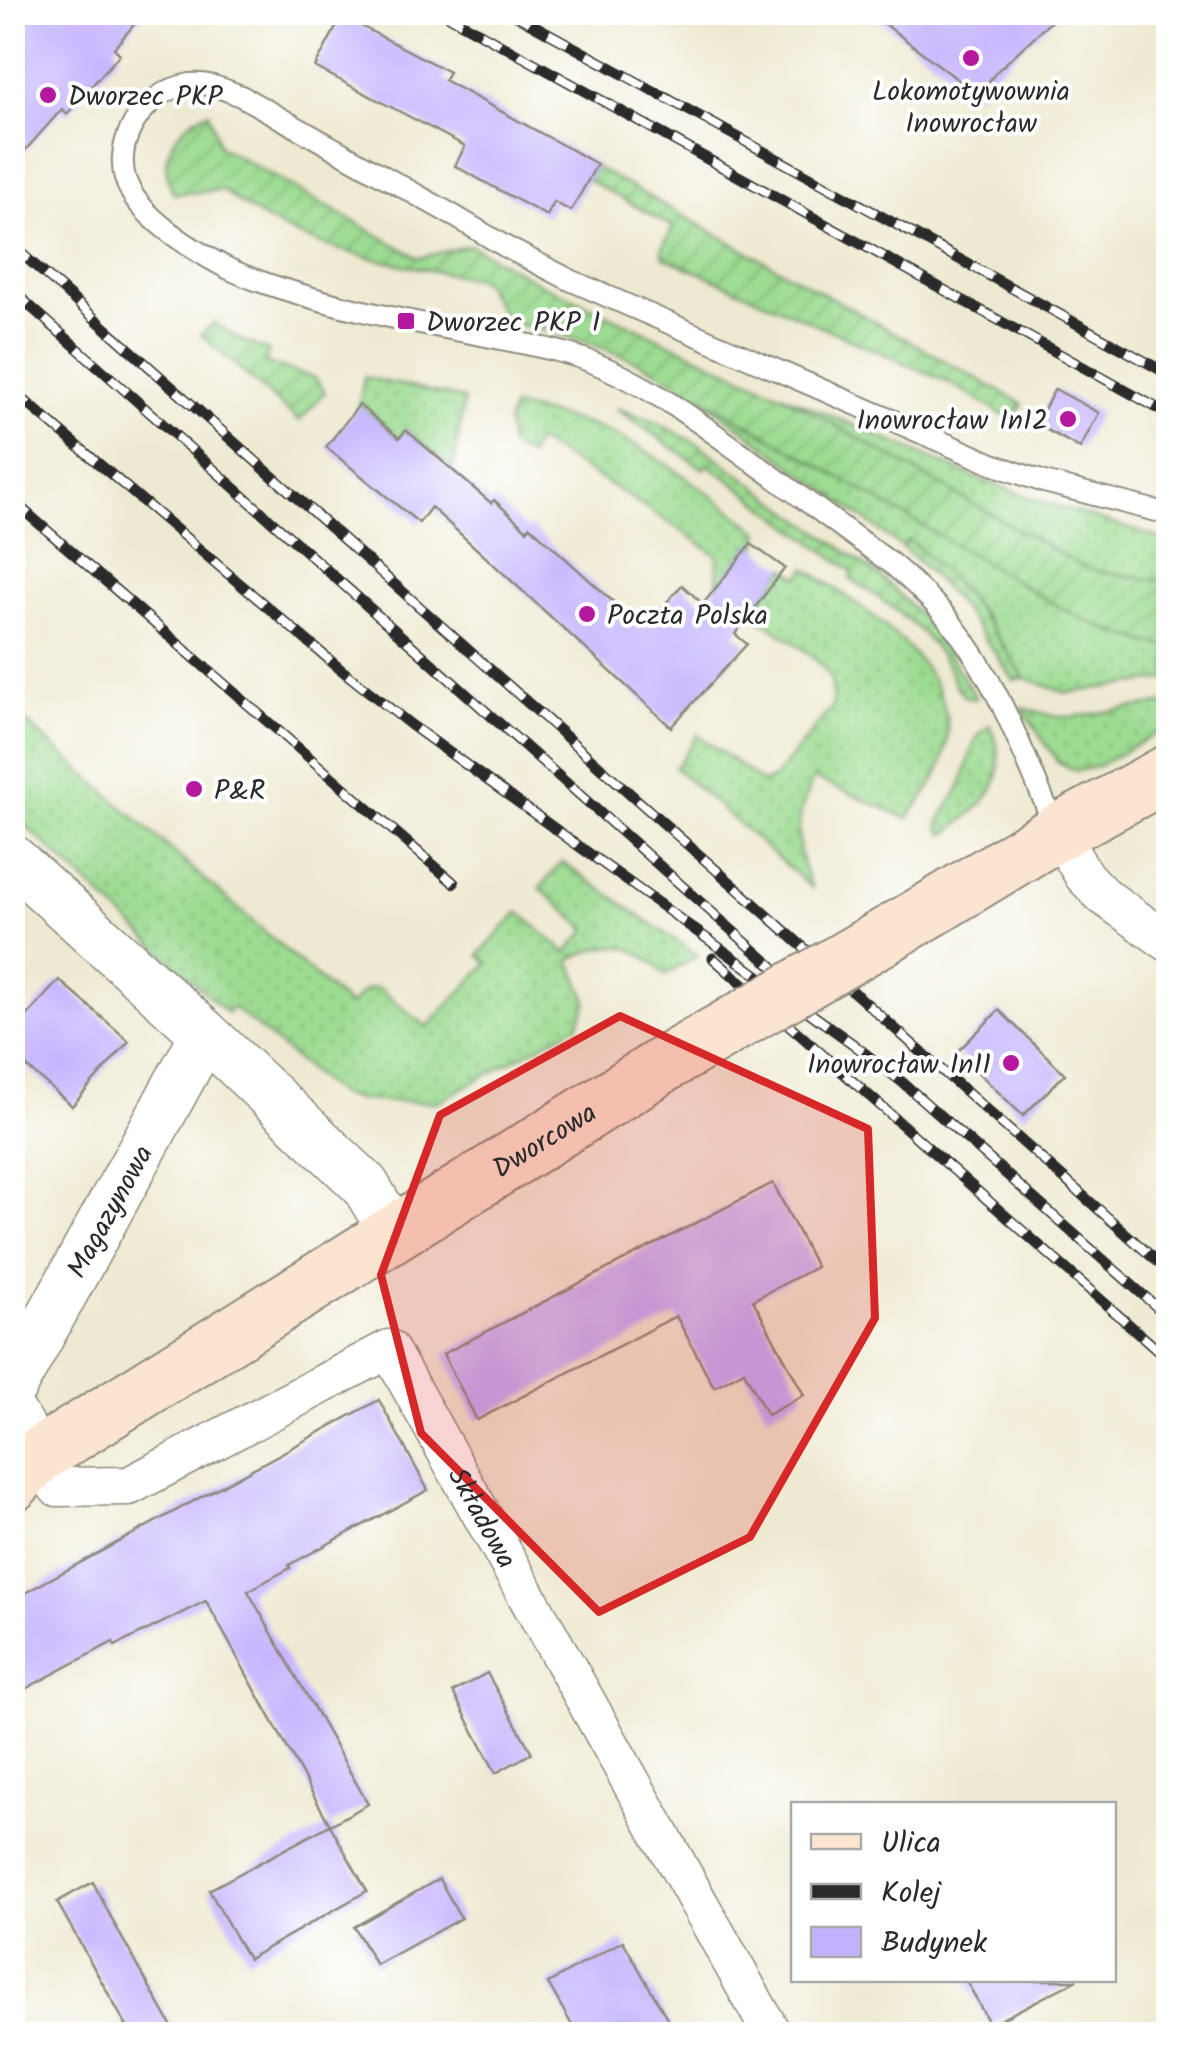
<svg xmlns="http://www.w3.org/2000/svg" width="1181" height="2047" font-family="Kalam,sans-serif">
  <defs>
    <pattern id="grass-dots" width="8" height="8" patternUnits="userSpaceOnUse" patternTransform="scale(2.5)"><rect width="8" height="8" fill="#9ddc92"/><path d="M2 2h.1M6 6h.1" fill="none" stroke="#87bd7e" stroke-width="1.8" stroke-linecap="round"/></pattern>
    <pattern id="garden-furrows" width="10" height="10" patternUnits="userSpaceOnUse" patternTransform="scale(2.5)"><rect width="10" height="10" fill="#9ddc92"/><path d="M-1 1l2-2M0 10L10 0M9 11l2-2" fill="none" stroke="#87bd7e"/></pattern>
  </defs>
  <rect width="100%" height="100%" fill="#fff"/>
  <filter id="ink" filterUnits="userSpaceOnUse"><feTurbulence type="fractalNoise" baseFrequency=".01" numOctaves="2"/><feDisplacementMap in="SourceGraphic" scale="20" xChannelSelector="R" yChannelSelector="G"/><feConvolveMatrix kernelMatrix="1 2 1 2 8 2 1 2 1" color-interpolation-filters="sRGB"/></filter>
  <filter id="wash" filterUnits="userSpaceOnUse"><feTurbulence type="fractalNoise" baseFrequency=".0048" numOctaves="4" result="noise"/><feDisplacementMap in="SourceGraphic" scale="40" xChannelSelector="R" yChannelSelector="G"/><feGaussianBlur stdDeviation="2.25" result="paint"/><feColorMatrix in="noise" values="0 0 0 0 0 0 0 0 0 0 0 0 0 0 0 0 0 1.4 0 .05"/><feComposite in="paint" operator="in"/></filter>
  <g filter="url(#wash)">
    <rect width="100%" height="100%" fill="#eeead1"/>
    <!-- grass -->
    <path fill="url(#grass-dots)" stroke="#64845e" stroke-width="2.5" d="M364,377L464,399L453,469L407,431L399,438L359,405Z
      M684,386L995,568C1056,607 1097,631 1168,647V679L1066,693L1024,678L983,615L960,587L909,540L902,547Z
      M781,394L967,474L1031,498L1168,541V582L1087,569Z
      M513,407C538,412 564,416 589,425C652,446 707,493 760,532L757,547L751,544L717,586L718,556C660,514 598,477 536,441L529,456L510,446L507,423Z
      M785,568L800,577L806,568C867,612 975,674 941,766C934,785 920,803 907,818L814,778C795,815 793,853 813,889L675,768L698,735L763,783L774,778L832,707C834,695 834,685 828,675C818,655 771,627 751,613Z
      M1168,703V727L1096,767L1076,771L1057,761L1022,708L1059,717H1071Z
      M13,711L349,1006C359,997 363,987 378,988L427,1027L488,963L479,955L519,912L566,953L587,930L540,888L562,862L698,956L665,975C635,941 609,939 570,960L587,1001L578,1025L437,1102L381,1101L353,1099L336,1093L233,1007L227,1013L13,814Z
      M990,725C1015,783 986,802 945,835L939,827L940,821C947,808 955,797 961,784C973,758 965,744 990,725Z
      M1168,840V888C1155,875 1149,851 1168,840Z"/>
    <!-- garden -->
    <path fill="url(#garden-furrows)" stroke="#64845e" stroke-width="2.5" d="M209,112L219,146L419,258L470,245L543,285L781,394L1087,569L1168,582V647C1100,633 1054,606 995,568L655,370C607,347 560,332 508,323L482,280C392,262 296,252 223,190L174,194C156,158 173,127 209,112Z
      M595,167L1023,404L1013,421L952,384L664,257L662,249L673,227L588,180Z
      M214,323L243,341L269,351L265,363L315,378L325,392L299,421L201,335Z
      M615,408L652,420L701,446L881,577L931,626L976,698L969,699C954,691 953,675 944,661C921,624 885,602 850,578L853,572L708,464L704,469Z
      M909,540C959,581 990,624 1024,678L1014,680C981,632 947,584 902,547Z"/>
    <g id="blocks">
      <!-- building -->
      <path fill="#c3b1fe" d="M12,12H145L114,48L120,54L97,80L67,114L62,109L12,165Z
        M869,12H1061L996,72L978,95Z
        M342,16L449,72L444,80L597,164L571,211L554,202L547,216L455,166L465,146L315,67Z
        M1055,389L1099,413L1080,448L1036,424Z
        M359,405L399,438L406,430L491,503L494,500L527,530L530,526L643,629L682,585L703,604L751,544L785,568L735,634L747,644L671,727L431,507L419,523L326,447Z
        M59,980L129,1041L72,1106L12,1054V1033Z
        M999,1010L1065,1074L1023,1116L957,1052Z
        M773,1183L816,1267L753,1300L804,1395L767,1415L744,1371L714,1387L676,1316L477,1420L443,1354Z
        M379,1400L428,1490L289,1565L290,1568L248,1591L368,1804L330,1825L206,1601L115,1646L113,1642L12,1696V1600Z
        M487,1673L532,1753L496,1773L453,1692Z
        M330,1825L367,1891L248,1959L209,1890Z
        M439,1879L461,1918L376,1965L354,1927Z
        M93,1882L117,1929L176,2034H131L57,1902Z
        M623,1941L676,2034H577L548,1983Z
        M966,1980H1077L990,2025Z"/>
    </g>
  </g>
  <g filter="url(#ink)">
    <use href="#blocks" fill-opacity="0" stroke="#8c8a7e" stroke-width="2.5"/>
    <g fill="none" stroke-linecap="round" stroke-linejoin="round">
      <!-- service casing -->
      <g stroke="#8c8a7e" stroke-width="24">
        <path id="service" d="M1057,831C1026,761 1000,684 952,624C935,602 914,583 892,564C845,530 799,495 752,461C699,422 646,382 584,359C556,349 525,344 496,338C427,324 363,314 296,293C272,286 247,278 225,267C195,251 148,222 131,192C106,148 142,91 190,84C208,82 226,90 241,96L456,217L506,247L570,280L995,465L1044,482L1168,514"/>
      </g>
      <!-- minor casing -->
      <g stroke="#8c8a7e" stroke-width="41">
        <g id="minor">
          <path d="M1058,832L1084,876L1102,895L1168,942"/>
          <path id="s1" d="M38,1456L57,1487L129,1486L389,1349L772,2034"/>
        </g>
      </g>
      <!-- tertiary casing -->
      <g stroke="#8c8a7e" stroke-width="51">
        <path id="tertiary" d="M12,859L205,1034L12,1387
          M205,1034L365,1185L395,1235
          M12,1414L38,1456"/>
      </g>
      <!-- secondary casing -->
      <g stroke="#8c8a7e" stroke-width="59">
        <g id="secondary">
          <path d="M930,910L1058,832L1168,773"/>
          <path id="s2" d="M12,1484L38,1456L663,1065"/>
        </g>
      </g>
      <!-- service -->
      <use href="#service" stroke="#fff" stroke-width="20"/>
      <!-- minor -->
      <use href="#minor" stroke="#fff" stroke-width="38"/>
      <!-- tertiary -->
      <use href="#tertiary" stroke="#fff" stroke-width="48"/>
      <!-- secondary -->
      <use href="#secondary" stroke="#fce5d0" stroke-width="55"/>
      <!-- rail casing -->
      <g stroke="#2b2b2b" stroke-width="11">
        <path id="rail" d="M442,12L1168,414
          M510,12L1168,374
          M12,245L1168,1271
          M12,290L798,989
          M12,390L339,668L411,725L853,1044L902,1082L1168,1317
          M12,500L454,883
          M713,958L1168,1359"/>
      </g>
      <!-- rail -->
      <use href="#rail" stroke="#fff" stroke-width="8" stroke-dasharray="22" stroke-linecap="butt"/>
      <!-- secondary-bridge casing -->
      <g stroke="#8c8a7e" stroke-width="59" stroke-linecap="butt">
        <path id="secondary-bridge" d="M663,1065L930,910"/>
      </g>
      <!-- secondary-bridge -->
      <use href="#secondary-bridge" stroke="#fce5d0" stroke-width="55"/>
    </g>
  </g>
  <!-- marked area -->
  <path fill="#d62828" fill-opacity="0.2" stroke="#d62828" stroke-width="8" stroke-linejoin="round" d="M620,1016L868,1129L875,1318L750,1537L599,1612L421,1433L381,1275L440,1115Z"/>
  <!-- markers -->
  <g fill="#b5179e" stroke="#fff" stroke-width="4">
    <circle cx="971" cy="58" r="10"/>
    <circle cx="48" cy="95" r="10"/>
    <rect x="396" y="311" width="20" height="20" rx="5"/>
    <circle cx="1068" cy="419" r="10"/>
    <circle cx="587" cy="614" r="10"/>
    <circle cx="194" cy="789" r="10"/>
    <circle cx="1011" cy="1063" r="10"/>
  </g>
  <g text-anchor="middle" stroke-width="8" stroke-linejoin="round" paint-order="stroke">
    <!-- poi labels -->
    <g font-size="28" fill="#2b2b2b" stroke="#fff" text-anchor="start">
      <text x="971" y="100" text-anchor="middle">Lokomotywownia<tspan x="971" dy="32">Inowrocław</tspan></text>
      <text x="68" y="105">Dworzec PKP</text>
      <text x="426" y="331">Dworzec PKP I</text>
      <text x="1048" y="429" text-anchor="end">Inowrocław In12</text>
      <text x="607" y="624">Poczta Polska</text>
      <text x="214" y="799">P&amp;R</text>
      <text x="991" y="1073" text-anchor="end">Inowrocław In11</text>
    </g>
    <!-- street labels -->
    <g font-size="28" fill="#2b2b2b" stroke="#fff">
      <text dy="10" stroke="none"><textPath href="#s2" startOffset="635">Dworcowa</textPath></text>
      <text transform="translate(109 1211) rotate(-61)" y="10">Magazynowa</text>
      <text dy="10" stroke="none"><textPath href="#s1" startOffset="595">Składowa</textPath></text>
    </g>
  </g>
  <!-- margin -->
  <rect width="1181" height="2047" fill="none" stroke="#fff" stroke-width="50"/>
  <!-- legend -->
  <rect x="791" y="1802" width="325" height="180" fill="#ffffff" stroke="#aaaaaa" stroke-width="2.5"/>
  <rect x="811" y="1834" width="50" height="15" fill="#fce5d0" stroke="#aaaaaa" stroke-width="2.5"/>
  <text x="881" y="1852" font-size="30" fill="#2b2b2b">Ulica</text>
  <rect x="811" y="1884" width="50" height="15" fill="#2b2b2b" stroke="#aaaaaa" stroke-width="2.5"/>
  <text x="881" y="1902" font-size="30" fill="#2b2b2b">Kolej</text>
  <rect x="811" y="1927" width="50" height="30" fill="#c3b1fe" stroke="#aaaaaa" stroke-width="2.5"/>
  <text x="881" y="1952" font-size="30" fill="#2b2b2b">Budynek</text>
</svg>
